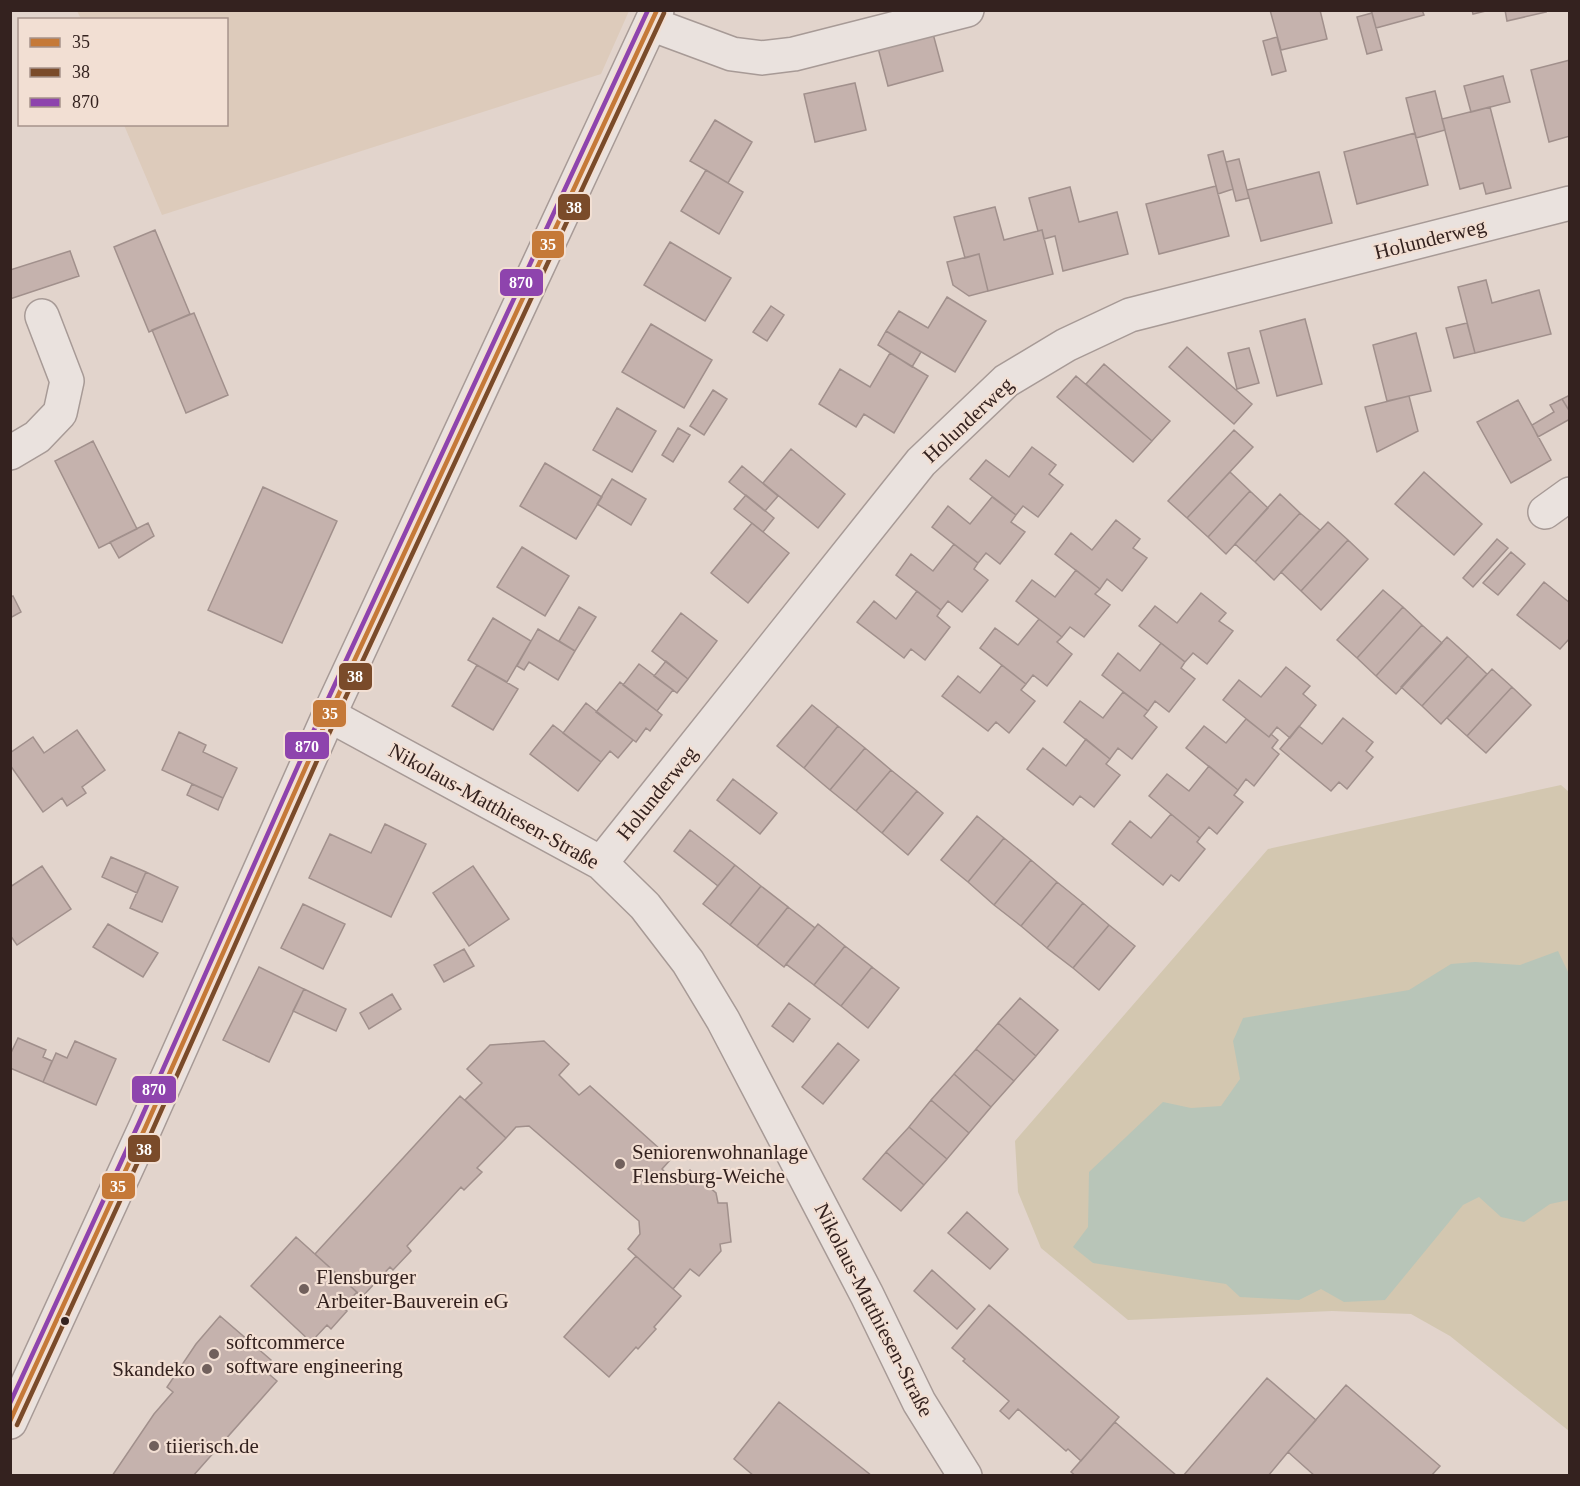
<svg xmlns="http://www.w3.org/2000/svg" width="1580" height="1486" font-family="Georgia,serif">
  <rect width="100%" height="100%" fill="#e2d4cc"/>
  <!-- farmland -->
  <path fill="#ddcbbb" d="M77,11H629L601,74L162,215L124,125L226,124V20L81,19Z"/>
  <!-- green -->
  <path fill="#d3c7b0" d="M1561,785L1569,792V1431L1450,1336L1411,1314L1332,1311L1128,1320L1041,1248L1018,1192L1015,1141L1268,849Z"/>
  <!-- water -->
  <path fill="#b8c5b8" d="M1558,951L1570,976L1569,1200L1550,1204L1524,1222L1501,1217L1479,1197L1463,1205L1385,1300L1344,1302L1321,1289L1299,1300L1240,1297L1226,1284L1093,1263L1073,1247L1088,1227L1089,1172L1163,1102L1191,1108L1221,1106L1240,1079L1233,1041L1243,1018L1409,990L1451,964L1475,962L1520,965Z"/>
  <!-- building -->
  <path fill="#c5b2ad" stroke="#a1908c" stroke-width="1.5" d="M1270,10H1320L1327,39L1281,50Z
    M1371,10H1422L1424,15L1376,28Z
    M1472,10H1490L1473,14Z
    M1505,10H1545L1546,12L1507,21Z
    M1372,13L1382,50L1367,54L1357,17Z
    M932,30L943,71L888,86L877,44Z
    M1277,37L1286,71L1272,75L1263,41Z
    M1570,60V136L1549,142L1531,70Z
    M1503,76L1510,102L1471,112L1464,86Z
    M855,83L866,130L815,142L804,94Z
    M1435,91L1445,130L1416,138L1406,98Z
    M1490,107L1511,188L1486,194L1483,183L1460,189L1442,119Z
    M715,120L752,142L728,183L690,161Z
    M1415,133L1428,185L1357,204L1344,152Z
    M1223,151L1233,189L1218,194L1208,155Z
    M1239,159L1249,198L1236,201L1226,162Z
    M706,170L743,192L719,234L681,211Z
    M1319,172L1332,223L1261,241L1247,190Z
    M1216,186L1229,236L1159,254L1146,204Z
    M1070,187L1079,222L1117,212L1128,254L1063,271L1055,236L1044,239L1042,230L1038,231L1029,198Z
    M995,207L1004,240L1042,230L1053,274L988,291L979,254L965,258L954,217Z
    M155,230L190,314L149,332L114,247Z
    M670,242L731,278L705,321L644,285Z
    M70,251L79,276L10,299V270Z
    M979,254L988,291L969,296L953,285L947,262Z
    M1486,280L1492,303L1539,290L1551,334L1475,353L1458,287Z
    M947,297L986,321L955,372L886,331L899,311L928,328Z
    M771,306L784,315L767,341L753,332Z
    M194,313L228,395L186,413L152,330Z
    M1305,319L1322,384L1277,396L1260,331Z
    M1467,323L1475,353L1454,358L1446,328Z
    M651,324L712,360L684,408L622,372Z
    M886,331L921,352L912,367L878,345Z
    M1416,333L1431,391L1387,401L1373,345Z
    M1187,347L1252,404L1234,424L1169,367Z
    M1249,348L1259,383L1237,389L1228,353Z
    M890,353L928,376L894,433L864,414L856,427L819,404L840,369L870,387Z
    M1104,364L1170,421L1152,441L1086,384Z
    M1076,376L1152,441L1133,462L1057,397Z
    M713,390L727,399L704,435L690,426Z
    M1570,395V412L1562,399Z
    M1409,396L1418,431L1377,452L1365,407Z
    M1562,399L1570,412V419L1538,437L1532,425L1554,412L1550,405Z
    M1518,400L1551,460L1511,483L1477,422Z
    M617,408L656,431L632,472L593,450Z
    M678,428L690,435L673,462L662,455Z
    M1234,430L1253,447L1187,518L1168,501Z
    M93,441L137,529L99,548L55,461Z
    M1032,447L1056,465L1049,474L1063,485L1038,517L1023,506L1016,515L970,479L986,460L1009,477Z
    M791,449L845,494L818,528L763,483Z
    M545,463L602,497L576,539L520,506Z
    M742,466L778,496L765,511L729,482Z
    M1230,472L1250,491L1208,537L1187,518Z
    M1424,472L1482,524L1454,555L1395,504Z
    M612,479L646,499L631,525L597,504Z
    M263,487L337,521L282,643L208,610Z
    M1250,491L1268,508L1226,554L1208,537Z
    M1280,494L1300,513L1255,562L1235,544Z
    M746,495L774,518L763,532L734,509Z
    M992,497L1016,515L1011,522L1025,532L1000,564L986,553L978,563L932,527L948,506L970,524Z
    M1300,513L1320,530L1274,580L1255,562Z
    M1116,520L1140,539L1133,548L1147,558L1122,591L1107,579L1100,589L1055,554L1071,533L1092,550Z
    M1328,522L1348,540L1301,591L1281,572Z
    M148,523L154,536L119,558L110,542Z
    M752,523L789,553L748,603L711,573Z
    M1497,539L1508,548L1473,587L1463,578Z
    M1348,540L1368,559L1321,610L1301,591Z
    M954,544L978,563L974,569L988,580L962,612L948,601L941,610L896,575L911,554L933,571Z
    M522,547L569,576L545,616L497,587Z
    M1511,552L1525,564L1498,595L1483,583Z
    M1076,570L1100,589L1095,594L1110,605L1084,637L1070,627L1062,637L1016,601L1032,580L1055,597Z
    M1544,582L1570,603V638L1560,649L1517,615Z
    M1383,590L1403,607L1357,658L1337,640Z
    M917,591L941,610L937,616L950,627L925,660L911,649L904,658L857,622L874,601L896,619Z
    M1201,593L1226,613L1219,621L1233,631L1207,664L1193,653L1185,662L1139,626L1155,606L1177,623Z
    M13,596L21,612L10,618V597Z
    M579,607L596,617L575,651L559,641Z
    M1403,607L1422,625L1376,676L1357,658Z
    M681,613L717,641L688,679L652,651Z
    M493,618L531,641L507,682L468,660Z
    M1039,619L1062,637L1057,642L1072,654L1047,686L1033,675L1026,684L980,648L995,628L1018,645Z
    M1422,625L1442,643L1396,694L1376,676Z
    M538,629L575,651L558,680L529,662L524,670L517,666Z
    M1447,637L1468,656L1422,706L1401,687Z
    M1161,643L1185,662L1181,668L1195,679L1169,712L1155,701L1148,711L1102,675L1118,653L1140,671Z
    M1468,656L1487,674L1441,724L1422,706Z
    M666,661L688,679L677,693L654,676Z
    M639,664L673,690L657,711L623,685Z
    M477,665L518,689L493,730L452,706Z
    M1002,665L1026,684L1021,690L1035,701L1009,733L996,722L988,731L942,696L958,676L980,693Z
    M1286,667L1310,686L1303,694L1316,705L1290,738L1277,727L1269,737L1223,700L1239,680L1261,697Z
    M1492,669L1512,687L1467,736L1447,718Z
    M620,682L662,715L650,731L646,728L636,742L596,712Z
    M1512,687L1531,705L1486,753L1467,736Z
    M1123,692L1148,711L1144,716L1157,727L1132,759L1118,748L1110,759L1064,722L1080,701L1103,718Z
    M586,703L633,740L618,758L610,751L601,762L563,733Z
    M812,705L838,726L804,768L777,746Z
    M1343,718L1373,742L1366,751L1373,757L1347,789L1339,782L1331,791L1280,749L1299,726L1322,744Z
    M1246,719L1269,737L1271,734L1278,740L1272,748L1279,754L1254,786L1246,779L1238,790L1186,748L1204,726L1226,743Z
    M553,725L601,762L578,791L530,754Z
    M838,726L865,748L830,790L804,768Z
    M77,730L105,770L82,787L86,793L67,806L62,798L43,812L10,765V753L33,737L44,753Z
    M179,732L206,745L203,752L237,768L223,798L162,770Z
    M1086,739L1110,759L1106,764L1120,775L1094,807L1080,796L1073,805L1027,769L1043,748L1066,766Z
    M865,748L891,770L856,811L830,790Z
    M1209,766L1238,790L1234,795L1243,802L1217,834L1209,827L1200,838L1149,796L1167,774L1189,791Z
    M891,770L917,791L882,833L856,811Z
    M733,779L777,813L760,834L717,800Z
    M192,784L223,798L218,810L187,795Z
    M917,791L943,813L908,855L882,833Z
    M1171,814L1200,838L1197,842L1205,849L1179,881L1171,875L1163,885L1112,844L1130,821L1151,838Z
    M977,816L1004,838L968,882L941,860Z
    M385,824L426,844L391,917L309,878L330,834L371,853Z
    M690,830L735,865L718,886L674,851Z
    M1004,838L1031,860L994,905L968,882Z
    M111,857L146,872L137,893L102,877Z
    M1031,860L1057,882L1021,926L994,905Z
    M735,865L761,886L730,925L703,904Z
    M42,866L71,909L17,945L10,935V887Z
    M473,866L509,919L469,946L433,893Z
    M146,872L178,887L162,922L130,908Z
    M1057,882L1083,903L1047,948L1021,926Z
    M761,886L788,907L757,946L730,925Z
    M1083,903L1109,925L1073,968L1047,948Z
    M303,904L345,924L323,969L281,948Z
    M788,907L815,928L784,967L757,946Z
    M108,924L158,953L143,977L93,947Z
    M818,924L845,946L814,985L786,964Z
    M1109,925L1135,946L1099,990L1073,968Z
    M845,946L872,967L841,1006L814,985Z
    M464,949L474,966L444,982L434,965Z
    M259,967L304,989L269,1062L223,1040Z
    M872,967L899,988L868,1028L841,1006Z
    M304,989L346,1009L336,1031L293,1011Z
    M392,994L401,1009L369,1029L360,1013Z
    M1020,998L1058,1030L1036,1056L998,1023Z
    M789,1003L810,1019L793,1042L772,1026Z
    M998,1023L1036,1056L1014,1081L976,1049Z
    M18,1038L46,1050L43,1057L52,1061L43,1082L10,1068V1055Z
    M75,1041L116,1059L96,1105L43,1082L56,1053L67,1058Z
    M544,1041L569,1064L559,1075L579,1095L590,1086L671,1159L662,1169L676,1184L690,1170L716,1193L718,1203H727L731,1242L720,1244L721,1251L699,1276L690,1269L673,1289L628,1249L640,1234L639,1221L529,1126L516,1127L506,1138L465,1100L482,1083L467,1069L490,1045Z
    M838,1043L859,1060L823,1104L802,1087Z
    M976,1049L1014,1081L991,1107L954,1074Z
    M954,1074L991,1107L969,1133L931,1100Z
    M460,1096L506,1138L477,1168L482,1172L464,1190L461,1187L407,1246L411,1251L393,1270L390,1267L362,1297L315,1254Z
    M931,1100L969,1133L947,1159L909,1127Z
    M909,1127L947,1159L924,1185L886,1152Z
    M886,1152L924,1185L901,1211L863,1179Z
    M967,1212L1008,1249L990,1269L948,1233Z
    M296,1237L357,1292L343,1307L347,1311L331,1329L327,1325L311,1342L251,1286Z
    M636,1256L681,1296L654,1327L656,1329L638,1349L636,1347L609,1377L564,1337Z
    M932,1270L975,1309L957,1329L914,1291Z
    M989,1305L1119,1417L1081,1461L1068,1449L1066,1451L1018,1409L1009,1419L1000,1411L1009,1401L963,1361L965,1359L952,1348Z
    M220,1316L271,1360L263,1369L277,1381L193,1476H112L154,1414L173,1392L167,1387L196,1344Z
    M1267,1378L1316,1420L1288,1452L1268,1476H1183Z
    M1346,1385L1440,1466L1431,1476H1315L1288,1452Z
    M779,1402L872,1476H754L734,1459Z
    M1115,1422L1177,1476H1076L1071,1472Z"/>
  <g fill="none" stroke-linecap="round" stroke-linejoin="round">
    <!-- minor casing -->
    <g stroke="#a79a96" stroke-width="36">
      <path id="minor" d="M651,24L732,54L762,58L794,54L967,10
        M10,453L37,437L60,413L67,381L42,316
        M1545,512L1570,494
        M329,715L601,863L645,906L688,962L723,1020L867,1295L919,1402L965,1476
        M601,863L921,462L1006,381L1066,345L1130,315L1570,203"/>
    </g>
    <!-- tertiary casing -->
    <g stroke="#a79a96" stroke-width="36">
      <path id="tertiary" d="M10,1422L146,1126L329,715L657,10"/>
    </g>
    <!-- minor -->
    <use href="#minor" stroke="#eae2de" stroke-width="33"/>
    <!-- tertiary -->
    <use href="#tertiary" stroke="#eae2de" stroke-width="33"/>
    <!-- bus-1 casing -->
    <g stroke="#f2dfd3" stroke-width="9">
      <path id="bus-1" d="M10,1421L146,1126L329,715L657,10"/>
    </g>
    <!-- bus-2 casing -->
    <g stroke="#f2dfd3" stroke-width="9">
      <path id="bus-2" d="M17,1425L153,1129L336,718L664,13"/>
    </g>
    <!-- bus-3 casing -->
    <g stroke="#f2dfd3" stroke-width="9">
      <path id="bus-3" d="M10,1403L139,1123L322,712L648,10"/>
    </g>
    <!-- bus-1 -->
    <use href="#bus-1" stroke="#c57938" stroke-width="4.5"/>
    <!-- bus-2 -->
    <use href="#bus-2" stroke="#7a4b2a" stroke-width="4.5"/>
    <!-- bus-3 -->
    <use href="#bus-3" stroke="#8e44ad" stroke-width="4.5"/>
  </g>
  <!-- markers -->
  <g fill="#71605c" stroke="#f2dfd3" stroke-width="2">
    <circle cx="620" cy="1164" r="6"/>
    <circle cx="304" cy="1289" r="6"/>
    <circle cx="214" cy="1354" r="6"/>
    <circle cx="207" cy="1369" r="6"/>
    <circle cx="154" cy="1446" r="6"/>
  </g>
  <circle fill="#34221f" stroke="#f2dfd3" stroke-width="2" cx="65" cy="1321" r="5"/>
  <g text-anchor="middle" stroke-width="4.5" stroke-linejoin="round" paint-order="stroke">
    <!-- street labels -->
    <g font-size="21" fill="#34221f" stroke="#f2dfd3">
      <text transform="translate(1430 239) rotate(-14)" y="7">Holunderweg</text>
      <text transform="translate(968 420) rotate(-43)" y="7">Holunderweg</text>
      <text transform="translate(657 793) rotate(-51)" y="7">Holunderweg</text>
      <text transform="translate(494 806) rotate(29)" y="7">Nikolaus-Matthiesen-Straße</text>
      <text transform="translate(874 1310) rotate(63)" y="7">Nikolaus-Matthiesen-Straße</text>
    </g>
    <!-- poi labels -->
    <g font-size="21" fill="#34221f" stroke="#f2dfd3" text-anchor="start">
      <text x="632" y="1159">Seniorenwohnanlage<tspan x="632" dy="24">Flensburg-Weiche</tspan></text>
      <text x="316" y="1284">Flensburger<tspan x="316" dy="24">Arbeiter-Bauverein eG</tspan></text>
      <text x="226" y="1349">softcommerce<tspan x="226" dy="24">software engineering</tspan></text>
      <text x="195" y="1376" text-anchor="end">Skandeko</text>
      <text x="166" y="1453">tiierisch.de</text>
    </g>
  </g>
  <g stroke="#f2dfd3" stroke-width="2">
    <rect x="557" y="193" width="34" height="28" rx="6" fill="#7a4b2a"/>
    <rect x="531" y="230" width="34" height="29" rx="6" fill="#c57938"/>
    <rect x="499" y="268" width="45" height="29" rx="6" fill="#8e44ad"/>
    <rect x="338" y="662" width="35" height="29" rx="6" fill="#7a4b2a"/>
    <rect x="312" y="699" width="35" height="29" rx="6" fill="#c57938"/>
    <rect x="284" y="731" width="46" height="29" rx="6" fill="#8e44ad"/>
    <rect x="131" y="1075" width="46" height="29" rx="6" fill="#8e44ad"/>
    <rect x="127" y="1134" width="34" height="29" rx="6" fill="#7a4b2a"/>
    <rect x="101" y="1172" width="35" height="28" rx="6" fill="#c57938"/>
  </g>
  <g font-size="16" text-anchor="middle" font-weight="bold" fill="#fff">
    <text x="574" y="213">38</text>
    <text x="548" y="250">35</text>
    <text x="521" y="288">870</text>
    <text x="355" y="682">38</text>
    <text x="330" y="719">35</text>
    <text x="307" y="752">870</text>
    <text x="154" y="1095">870</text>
    <text x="144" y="1155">38</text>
    <text x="118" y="1192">35</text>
  </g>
  <!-- border -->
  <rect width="1580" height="1486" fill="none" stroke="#34221f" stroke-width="24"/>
  <!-- legend -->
  <rect x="18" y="18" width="210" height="108" fill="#f2dfd3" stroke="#a6938b" stroke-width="1.5"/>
  <rect x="30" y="38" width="30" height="9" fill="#c57938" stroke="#a6938b" stroke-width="1.5"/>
  <text x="72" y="48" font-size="18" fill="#34221f">35</text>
  <rect x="30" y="68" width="30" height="9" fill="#7a4b2a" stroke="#a6938b" stroke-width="1.5"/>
  <text x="72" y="78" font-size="18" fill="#34221f">38</text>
  <rect x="30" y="98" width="30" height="9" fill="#8e44ad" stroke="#a6938b" stroke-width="1.5"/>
  <text x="72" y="108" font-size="18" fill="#34221f">870</text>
</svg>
